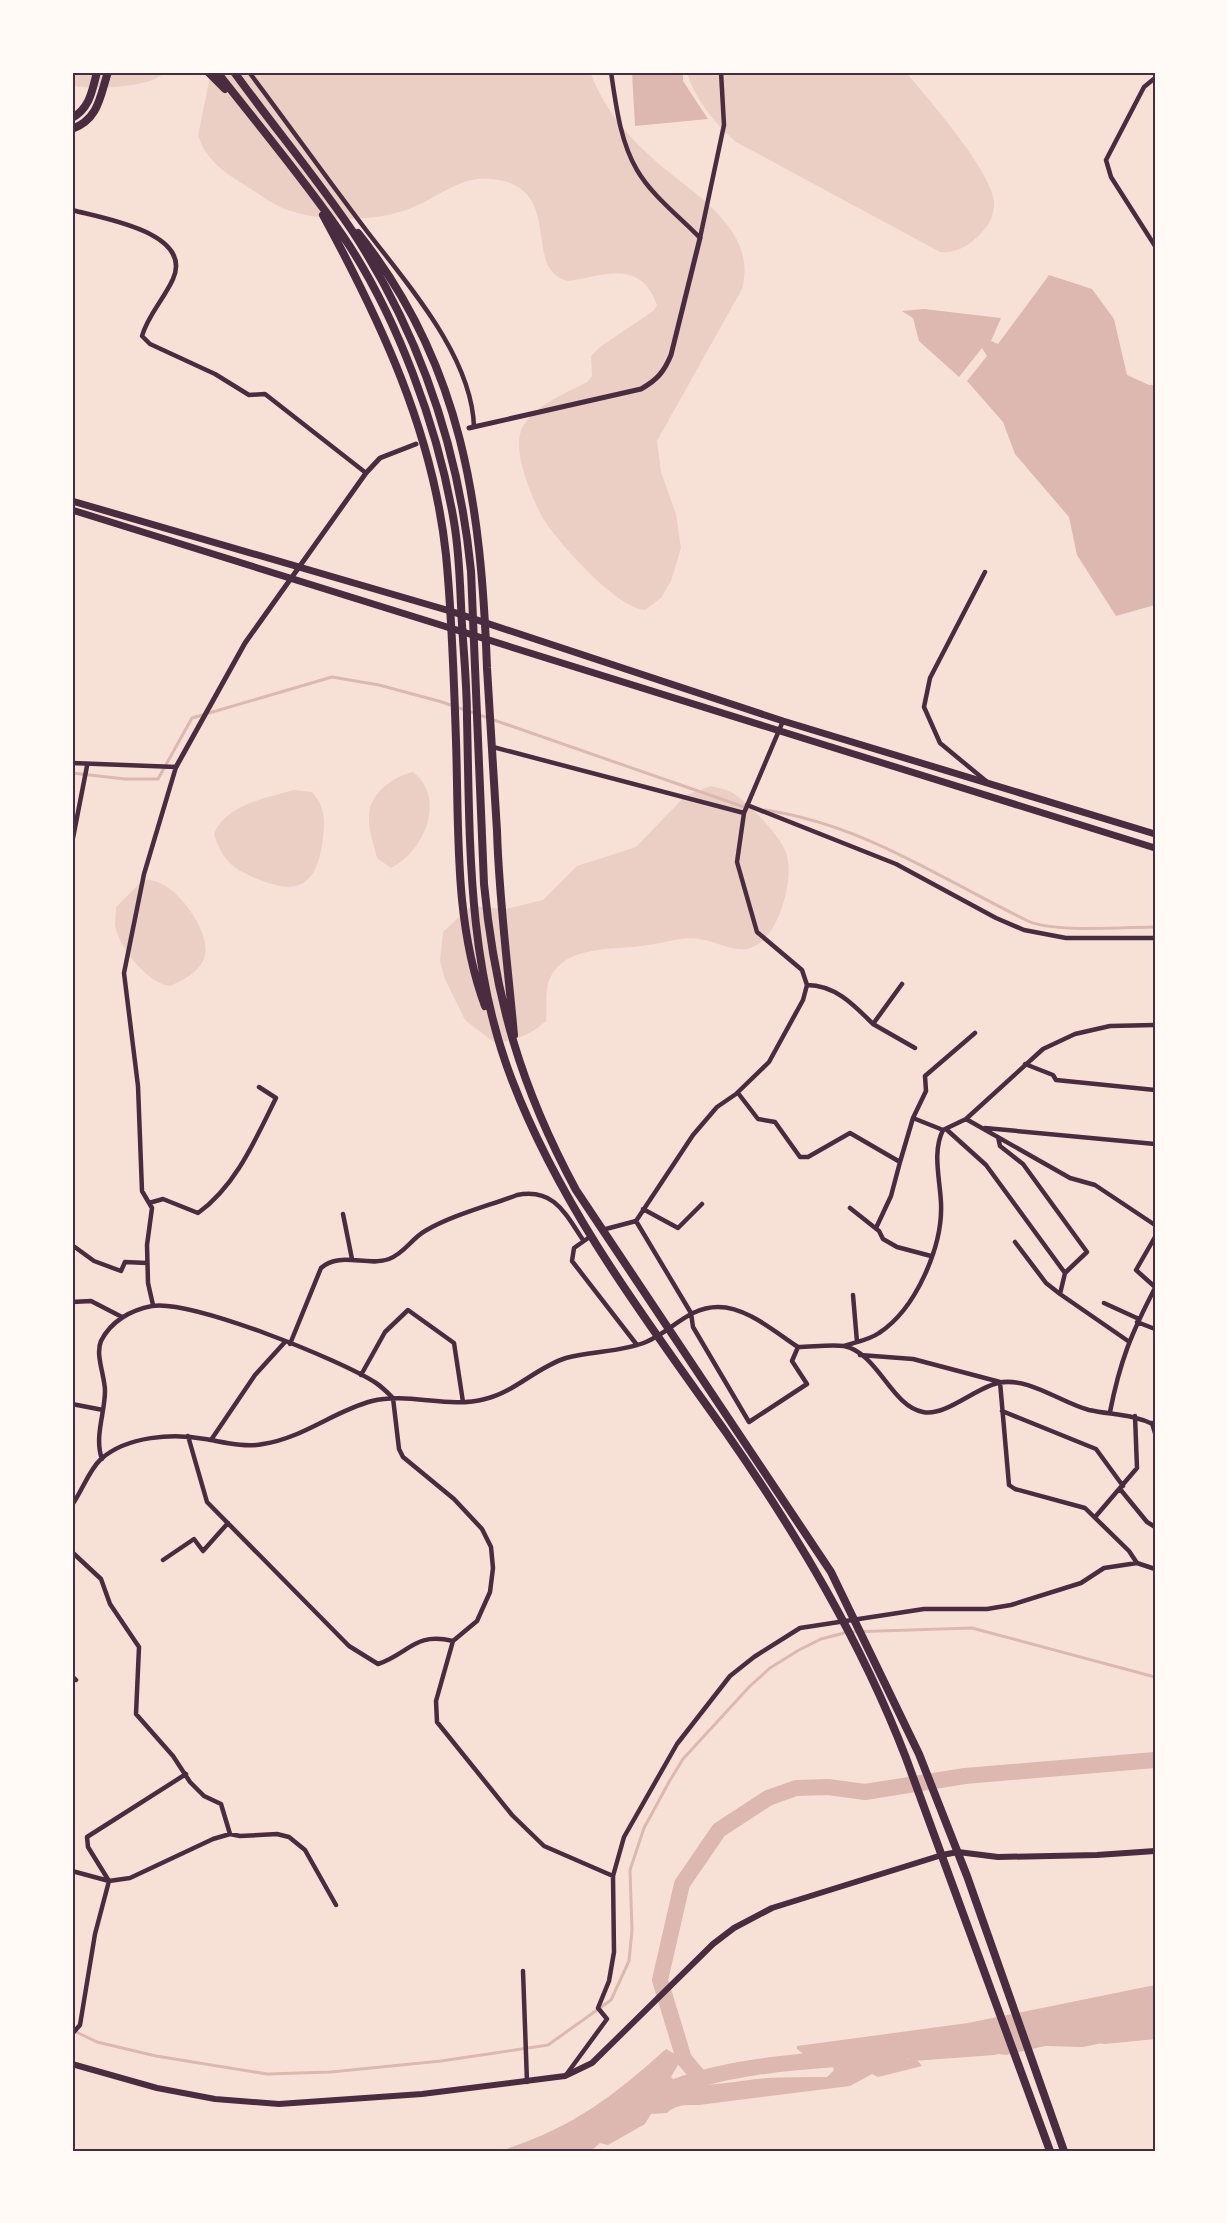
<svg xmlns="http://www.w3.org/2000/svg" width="1227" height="2223" font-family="'Varela Round',sans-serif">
  <rect width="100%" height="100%" fill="#f7e1d7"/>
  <!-- green -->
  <path fill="#ebcfc5" d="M72,72H165C150,89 94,89 72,86Z
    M211,72H590C602,104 623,131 648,154C686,191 759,225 742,289L657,441L661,472L676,514L681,548L671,581L661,598L645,610C617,609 553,538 540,513C530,492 515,457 520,434C526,408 567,393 587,382L592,376L591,356L600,347L653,311L657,305C641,259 605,275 568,281C520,270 567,187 492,179C458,175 434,202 403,211C368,222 317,222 282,208C269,202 256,192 243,184C222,171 207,160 198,136Z
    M687,72H906C928,99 990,169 994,201C995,216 988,227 977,237C968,246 954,254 940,252L736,142C716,124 694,99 687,72Z
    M413,772C447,798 424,852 391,868L377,858C374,845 368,829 369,816C369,794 393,776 413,772Z
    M711,786C718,788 726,789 733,793C748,803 778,833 785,850C796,874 780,936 753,947C737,955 716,941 700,939C681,936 662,944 642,946C610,950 560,945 548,984C545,996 547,1009 546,1021C532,1034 515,1041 495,1043L465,1020L445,979L440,961L443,932L471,906L506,909L543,900L577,866L636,847L686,795Z
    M294,790L312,792C325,807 325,819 323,838C318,881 302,897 260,880C233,869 223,862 214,834C226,804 266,798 294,790Z
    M144,879C150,880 157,881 162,884C182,893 215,938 203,961C196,974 183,980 170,986C148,984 119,947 115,926C115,920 116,913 116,907Z"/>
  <!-- water -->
  <path fill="#dcb8b0" d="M632,72H683V81L708,119L635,126Z
    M1049,275L1092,289L1114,319L1127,375L1149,385H1155V605L1116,616L1077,555L1069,517L1015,454L1003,422L967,381L987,356L982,348L959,377L919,341L913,318L902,311L924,309L1001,318L991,341L998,344Z
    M1155,1985V2032L1131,2030L1107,2042L1083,2047L1045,2046L1006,2055L979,2051L969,2046L907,2056V2059L918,2061L922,2066L878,2077L872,2074L850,2086L699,2105C687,2105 676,2104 667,2113L651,2114L645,2124L608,2145L600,2143L591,2151H500C572,2128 610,2099 666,2049L682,2058L671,2077C686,2093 746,2079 767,2078C787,2077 807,2077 827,2077L834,2070L831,2062L810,2059L797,2049V2046L968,2023Z"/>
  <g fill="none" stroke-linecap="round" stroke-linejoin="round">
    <!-- stream -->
    <path stroke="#dcb8b0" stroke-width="3" d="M72,773L125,779H158L192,718L332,677L379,685L442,702L747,808
      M765,810C865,825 941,879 1028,921C1053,933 1126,927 1155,927
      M72,2030L97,2042L156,2056L267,2074L331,2072L441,2061L548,2045L611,2000L629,1961L632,1930L630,1870L644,1828L669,1782L683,1759L750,1686L770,1668L799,1650L821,1639L848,1632L972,1628L1155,1677"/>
    <!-- river -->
    <path stroke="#dcb8b0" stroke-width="16" d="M1104,2036L1155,2031
      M913,2053L994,2047
      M700,2078L684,2059L660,1980L682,1884L719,1830L768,1798L796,1788L828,1787L865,1792L965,1776L1155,1760
      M665,2091C718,2068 790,2062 848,2058"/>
    <!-- minor -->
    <path stroke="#4a2c40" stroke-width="4.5" d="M249,72C288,124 326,177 366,230C407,284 472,356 474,427
      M611,72C616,105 620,141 637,170C652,196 680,217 700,238
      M1155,78L1144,87L1106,160L1111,177L1155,246
      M72,210C101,218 194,232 173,279C164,299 148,315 142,336L150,344L215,374L249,395L265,394L366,473
      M700,238L724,125L721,72
      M985,572L930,678L924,707L940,743L986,781
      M493,747L744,813
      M72,763L176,767L144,874L124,973L138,1086L142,1191L152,1208L147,1245L148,1283L153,1305
      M747,805L896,864L996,918L1024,930L1066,938H1155
      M72,843L87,766
      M807,985C835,985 854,1005 873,1024L902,984
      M873,1024L915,1048
      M1025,1064L1053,1075L1056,1080L1155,1090
      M738,1093L758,1119L775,1122L800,1157H808L850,1133L900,1162L913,1118L943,1130
      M913,1118L926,1091L925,1076L975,1033
      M966,1119L1070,1178L1095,1185L1155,1225
      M985,1128L1155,1144
      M946,1129L986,1165L1065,1273
      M998,1137L1000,1146L1023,1164L1087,1252L1065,1273L1060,1294L1128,1341
      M149,1203L163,1199L198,1213C236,1186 256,1138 276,1098L259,1087
      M850,1208L879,1231L883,1239L897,1247L931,1256
      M643,1209L678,1228L702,1204
      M343,1214L352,1259
      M876,1228L891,1196L900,1162
      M602,1230L636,1221L693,1135L717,1107L736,1094L769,1062L803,1000L807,985L802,970L757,932L737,862L744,813L783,721
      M591,1236L574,1248L572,1261L637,1345
      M1155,1237L1136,1270L1155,1287
      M1015,1242L1046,1283L1060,1294
      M72,1245L94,1261L121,1271L125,1262L147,1263
      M853,1295L857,1342
      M72,1302L91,1301L122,1317
      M1104,1303L1139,1319
      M1137,1322L1155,1329
      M290,1344L321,1268C339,1251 368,1267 389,1259C405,1253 411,1239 425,1231C452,1215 488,1206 517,1195C554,1188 565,1213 583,1240
      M844,1346C856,1342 869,1340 879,1333C916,1309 943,1246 941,1203C940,1179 932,1152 943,1130L966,1119L1043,1049L1075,1034L1110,1026L1155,1025
      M798,1347C812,1347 830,1344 844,1346C878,1353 891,1406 923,1412C945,1417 975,1388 998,1383C1028,1376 1061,1403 1089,1410C1112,1415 1133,1414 1155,1425
      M860,1355L913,1359L1000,1382L1009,1485L1015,1489L1085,1508L1129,1551L1137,1563
      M361,1375L385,1332L408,1310L454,1343L463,1402
      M72,1404L103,1410
      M1002,1411L1096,1449L1123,1486
      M1110,1412C1120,1361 1131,1334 1155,1288
      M1152,1423L1155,1433
      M188,1436L207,1502L349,1646L378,1664C410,1653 414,1632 453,1641
      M211,1440L255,1375L285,1342
      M102,1459C94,1437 105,1413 105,1391C105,1376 95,1355 101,1341C111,1321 131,1310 152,1306C190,1299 341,1360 376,1383C382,1387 388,1393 393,1398L399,1449L403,1457L454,1499L482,1529L491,1547L493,1568L490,1592L477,1621L453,1641L436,1701L437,1722L512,1815L544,1846L613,1876
      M1120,1489L1147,1522L1155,1527
      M72,1505C82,1491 89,1470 101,1459C127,1436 173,1433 205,1439C223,1442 245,1448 263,1444C303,1438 334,1411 372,1401C409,1392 448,1409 485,1399C515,1392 537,1367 566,1358C591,1351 622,1352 646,1342C671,1332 688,1307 718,1307C747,1307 775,1332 798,1347L792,1361L807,1384L749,1422L693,1327L691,1313L636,1221
      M1096,1516L1137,1468L1135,1416
      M72,1552L101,1579L110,1604L139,1647L136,1714L173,1756L190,1782L204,1796L221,1804L230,1834
      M163,1560L194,1539L203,1551L228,1523
      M72,1676L76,1680
      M72,1871L109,1881L130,1878L213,1839L230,1834L240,1836L277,1834L289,1837L305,1850L336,1905
      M523,1971L527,2082
      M72,2034L80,2025L95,1934L109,1881L88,1847L87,1837L186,1774
      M566,2075L607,2019L598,2008L609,1981L614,1952L613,1876L624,1837L677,1744L730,1676L754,1657L800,1628L924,1609H987L1011,1605L1081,1583L1104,1568L1137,1563L1155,1569"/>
    <!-- tertiary -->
    <path stroke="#4a2c40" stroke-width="5" d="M469,428L641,389C657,380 664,372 671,355L700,238
      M176,767L245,643L366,473L380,458L416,444"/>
    <!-- secondary -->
    <path stroke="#4a2c40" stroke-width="6" d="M72,2064L157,2088L215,2099L279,2104L422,2094L565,2076L592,2063L713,1944L734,1928L772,1908L942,1855L958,1852L998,1857L1097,1855L1155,1851"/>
    <!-- primary -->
    <path stroke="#4a2c40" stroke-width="7" d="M72,501L450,611L783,721L1155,834
      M72,510L1155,848"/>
    <!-- trunk -->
    <path stroke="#4a2c40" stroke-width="8" d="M208,72L225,89
      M217,72C259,126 304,179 343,236C397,316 438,427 454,522C460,556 460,591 462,625C464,656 467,687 467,719C470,841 467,964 512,1080C561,1208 646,1320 725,1431C797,1534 861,1641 906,1758L1050,2151
      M234,72C273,126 316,177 353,232C420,335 459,450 471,571L484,884C495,999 521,1088 576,1190L831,1572L919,1754L967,1876L1064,2151
      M72,118C90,108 92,91 97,72
      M72,129C99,119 100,96 108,72
      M323,215C381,322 433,432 446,555C452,616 454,679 456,741C459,829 454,923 485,1006
      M358,233C463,365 481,505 487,668C490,723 494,777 497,831C499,900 508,967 514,1035"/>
  </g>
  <!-- border -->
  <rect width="1227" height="2223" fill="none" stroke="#fffaf5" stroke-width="147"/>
  <rect x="74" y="74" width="1080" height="2076" fill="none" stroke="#4a2c40" stroke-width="2"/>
</svg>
